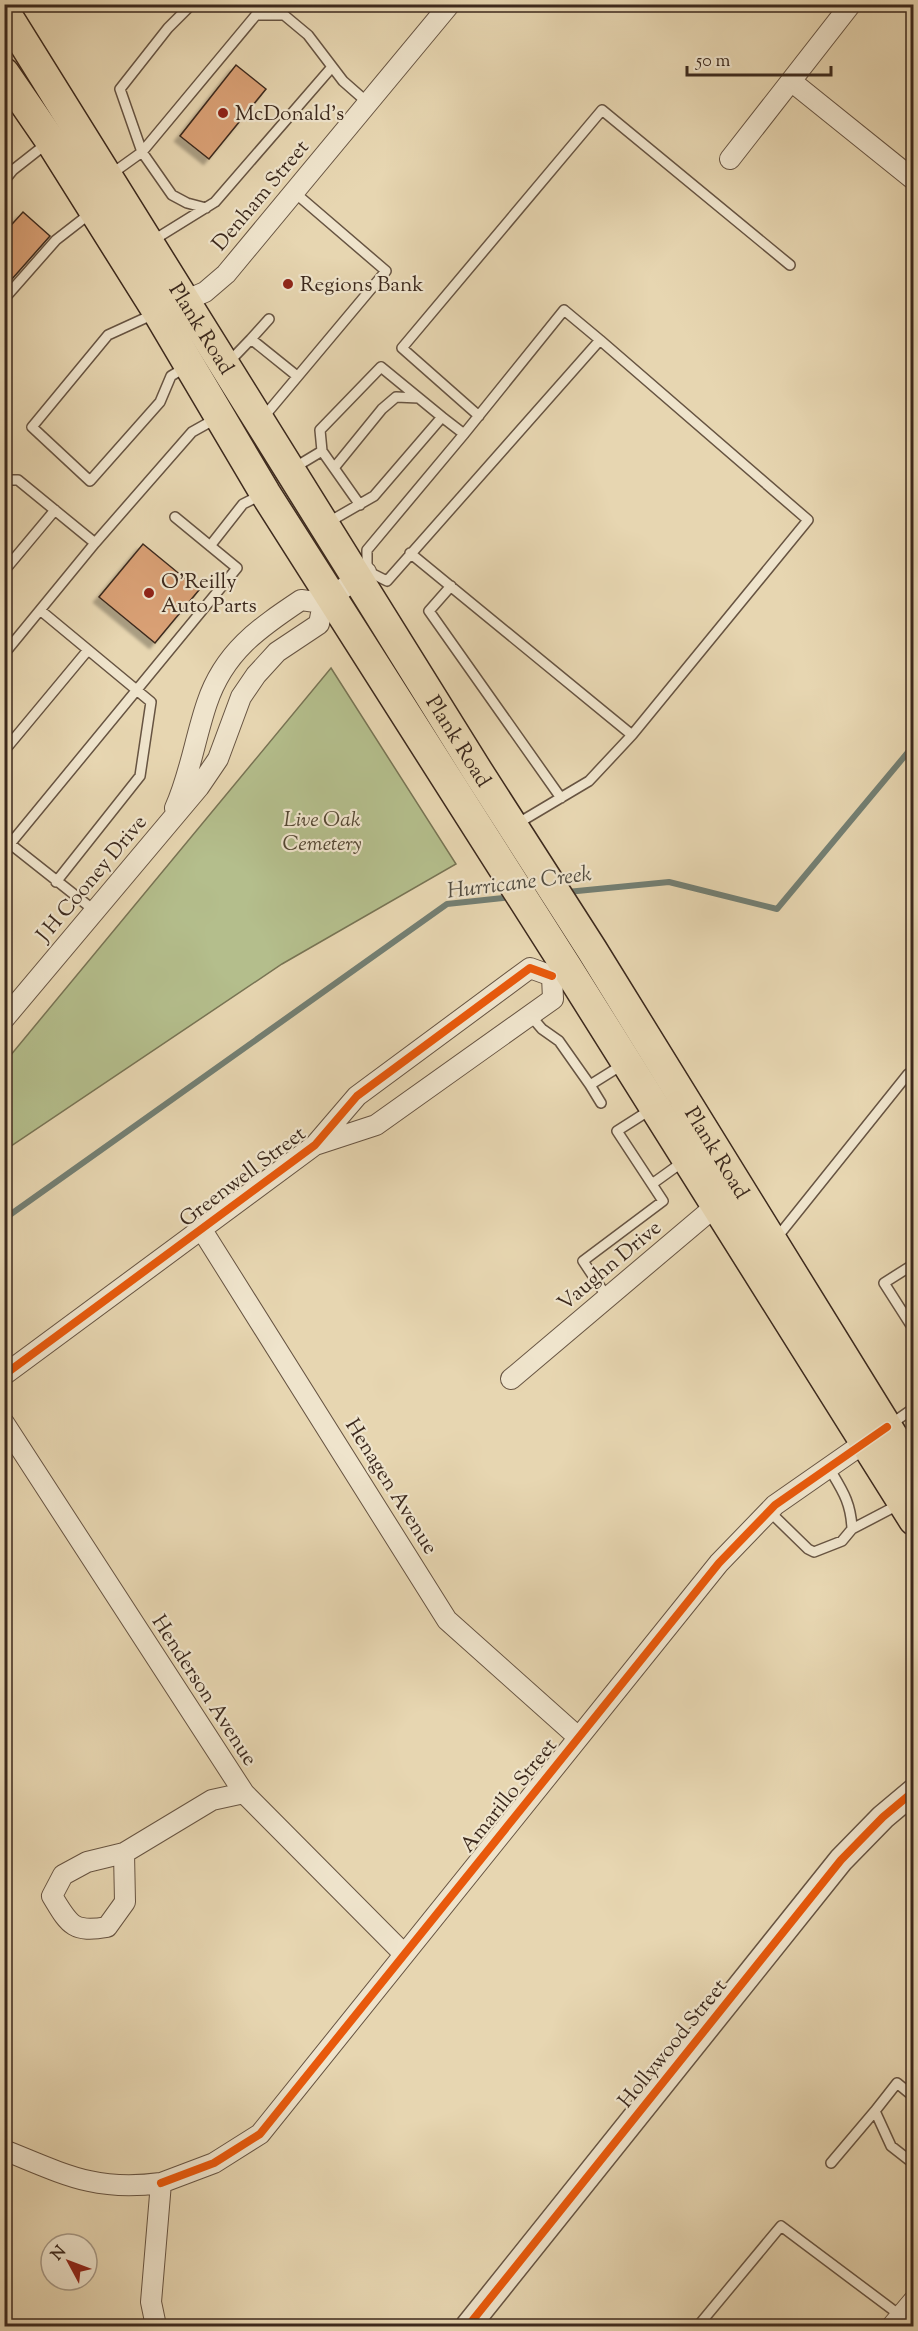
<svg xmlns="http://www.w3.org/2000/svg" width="918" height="2331" font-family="'Sorts Mill Goudy',serif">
  <defs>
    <filter id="shadow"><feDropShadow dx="-5.5" dy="5.5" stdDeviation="1.5" flood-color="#0004"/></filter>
  </defs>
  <rect width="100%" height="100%" fill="#e7d6b1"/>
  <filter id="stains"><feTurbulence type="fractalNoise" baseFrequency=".00333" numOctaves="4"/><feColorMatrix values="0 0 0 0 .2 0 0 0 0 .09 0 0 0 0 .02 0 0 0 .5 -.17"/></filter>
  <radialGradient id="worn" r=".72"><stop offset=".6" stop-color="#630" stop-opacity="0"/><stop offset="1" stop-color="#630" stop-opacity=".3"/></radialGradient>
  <!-- green -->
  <path fill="#b4be8c" stroke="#787454" stroke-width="1.5" d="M331,668L456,864L282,964L5,1150V1062Z"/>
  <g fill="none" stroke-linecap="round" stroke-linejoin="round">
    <!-- stream -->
    <path stroke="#737f73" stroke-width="6" d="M567,892L669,882L777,909L914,745
      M4,1219L447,904L512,897"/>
  </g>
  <!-- building -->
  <path fill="#d9a075" stroke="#3c291d" stroke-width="1.5" filter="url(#shadow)" d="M236,65L266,89L209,159L180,136Z
    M23,212L50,236L4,288V233Z
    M143,544L199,590L155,643L99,597Z"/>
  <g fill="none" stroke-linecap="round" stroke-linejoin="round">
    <!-- service casing -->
    <g stroke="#675442" stroke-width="12">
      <path id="service" d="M192,4L168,28L120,89L142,152L172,195L187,203L206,208
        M110,175L142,152L256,15H284L308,35L343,81L368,103
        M4,181L13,170L46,144
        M152,241L215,202L332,67
        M4,299L56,240L92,212
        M564,310L600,340L387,581L367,571V550L464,434Z
        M154,314L108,335L32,427L90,481L160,402L171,376L186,367
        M251,339L269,319
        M600,340L808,520L632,735
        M228,363L251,339L297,376
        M479,416L402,348L602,110L790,265
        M262,419L386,271L294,192
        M322,451L320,430L381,367L442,417
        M334,468L382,409L396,397L419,398
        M292,469L322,451L360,505
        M4,485L8,480H18L95,543L192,432L217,418
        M327,523L374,496L442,417L464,434
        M210,546L243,504L261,495
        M410,553L632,735L589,781L515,825
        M4,571L55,510
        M451,586L429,611L561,798
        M40,610L151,702L140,776L56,882
        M4,654L95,543
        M4,751L88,650
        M4,839L95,911
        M10,844L237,568L175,517
        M530,1015L542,1029L559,1041L590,1085L622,1065
        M590,1085L601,1103
        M652,1184L684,1161
        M775,1240L908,1074L914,1078
        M914,1264L884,1283L914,1330
        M607,1297L583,1261L663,1201L617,1131L650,1110
        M891,1424L914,1408
        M769,1511L808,1549L814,1552L842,1541L852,1529C851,1502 842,1490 829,1468
        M852,1529L898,1505
        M875,2111L897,2083L914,2097
        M831,2163L875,2111L891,2146L914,2164
        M698,2326L781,2226L901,2316"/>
    </g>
    <!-- minor casing -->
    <g stroke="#675442" stroke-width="22">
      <path id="minor" d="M791,81L914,180
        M730,159L851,4
        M175,305L205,292L226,274L450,4
        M175,808C190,775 195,738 207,703C224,652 259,628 301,600L323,603
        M4,1019L199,787L218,759L241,697L256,675L277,652L319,624L323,603L366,572
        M315,1145L376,1125L553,999L552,976
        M202,1230L447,1620L578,1737
        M4,1375L315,1145L357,1096L530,968L552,976
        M511,1379L724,1199
        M4,1423L244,1793L403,1953
        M124,1853L125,1902L107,1927C72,1933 69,1924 52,1896L63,1875L87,1862L124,1853L212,1800L244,1793
        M4,2150C64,2174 95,2192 161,2183L151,2302L156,2326
        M161,2183L214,2163L260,2134L719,1563L775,1505L874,1436
        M892,2326L914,2300"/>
    </g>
    <!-- tertiary casing -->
    <g stroke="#675442" stroke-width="27">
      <path id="tertiary" d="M468,2326L841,1860L883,1817L914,1791"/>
    </g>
    <!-- primary casing -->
    <g stroke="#3c291d" stroke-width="33">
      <g id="primary">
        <path id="s1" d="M4,11L476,769L592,950L914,1471"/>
        <path d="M4,73L50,140L158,312L265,493L566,966L914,1520"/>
      </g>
    </g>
    <!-- service -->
    <use href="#service" stroke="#efe4cc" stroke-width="9"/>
    <!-- minor -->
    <use href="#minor" stroke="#efe4cc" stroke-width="20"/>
    <!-- tertiary -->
    <use href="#tertiary" stroke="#efe4cc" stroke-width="24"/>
    <!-- primary -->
    <use href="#primary" stroke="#e7d6b1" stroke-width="30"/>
    <!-- cycleway casing -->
    <g stroke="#efe4cc" stroke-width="11">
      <path id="cycleway" d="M4,1375L315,1145L357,1096L530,968L552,976
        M161,2183L214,2163L260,2134L719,1563L775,1505L887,1427
        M468,2326L841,1860L883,1817L914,1791"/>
    </g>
    <!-- cycleway -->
    <use href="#cycleway" stroke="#e8590c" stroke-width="8"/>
  </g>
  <!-- markers -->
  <g fill="#8f2418" stroke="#efe4cc" stroke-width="2">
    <circle cx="223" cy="113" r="6"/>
    <circle cx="288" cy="284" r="6"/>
    <circle cx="149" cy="593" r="6"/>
  </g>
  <g text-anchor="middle" stroke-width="4.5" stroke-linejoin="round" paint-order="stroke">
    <!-- poi labels -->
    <g font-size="21" fill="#3c291d" stroke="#efe4cc" text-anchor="start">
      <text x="235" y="120">McDonald's</text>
      <text x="300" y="291">Regions Bank</text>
      <text x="161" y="588">O'Reilly<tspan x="161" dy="24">Auto Parts</tspan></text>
    </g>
    <!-- street labels -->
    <g font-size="21" fill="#3c291d" stroke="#efe4cc">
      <text transform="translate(260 195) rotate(-50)" y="7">Denham Street</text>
      <text dy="7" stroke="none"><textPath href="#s1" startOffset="374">Plank Road</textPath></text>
      <text dy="7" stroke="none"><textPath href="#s1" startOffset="860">Plank Road</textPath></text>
      <text transform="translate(91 878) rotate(-50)" y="7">J H Cooney Drive</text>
      <text dy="7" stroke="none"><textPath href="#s1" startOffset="1346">Plank Road</textPath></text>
      <text transform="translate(242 1176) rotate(-37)" y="7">Greenwell Street</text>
      <text transform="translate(609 1265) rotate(-40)" y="7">Vaughn Drive</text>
      <text transform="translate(392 1486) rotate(58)" y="7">Henagen Avenue</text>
      <text transform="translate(205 1690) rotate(57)" y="7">Henderson Avenue</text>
      <text transform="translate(508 1795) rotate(-51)" y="7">Amarillo Street</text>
      <text transform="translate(672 2043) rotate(-51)" y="7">Hollywood Street</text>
    </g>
    <!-- park labels -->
    <g font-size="21" font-style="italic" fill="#544733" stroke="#efe4cc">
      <text x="322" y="826">Live Oak<tspan x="322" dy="24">Cemetery</tspan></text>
    </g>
    <!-- water labels -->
    <g font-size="22" font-style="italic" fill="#534d41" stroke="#efe4cc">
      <text transform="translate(519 881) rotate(-7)" y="8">Hurricane Creek</text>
    </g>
  </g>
  <!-- margin -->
  <rect width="918" height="2331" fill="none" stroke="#e7d6b1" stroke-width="24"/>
  <rect x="6" y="6" width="906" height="2319" fill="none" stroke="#3c291d" stroke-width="3"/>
  <rect x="12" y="12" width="894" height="2307" fill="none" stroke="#3c291d" stroke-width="1.5"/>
  <!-- north arrow -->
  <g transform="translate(69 2262) rotate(311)"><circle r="28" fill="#efe4cc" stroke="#a79986" stroke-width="1.5"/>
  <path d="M0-4.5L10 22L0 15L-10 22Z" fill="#8f2418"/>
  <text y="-9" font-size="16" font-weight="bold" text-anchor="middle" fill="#3c291d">N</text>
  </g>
  <!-- scale -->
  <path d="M687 66v9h144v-9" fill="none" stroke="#3c291d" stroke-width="3"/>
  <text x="696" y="66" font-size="18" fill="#3c291d" stroke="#efe4cc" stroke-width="4.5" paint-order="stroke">50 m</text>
  <rect width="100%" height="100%" filter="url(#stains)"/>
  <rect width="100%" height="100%" fill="url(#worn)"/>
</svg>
